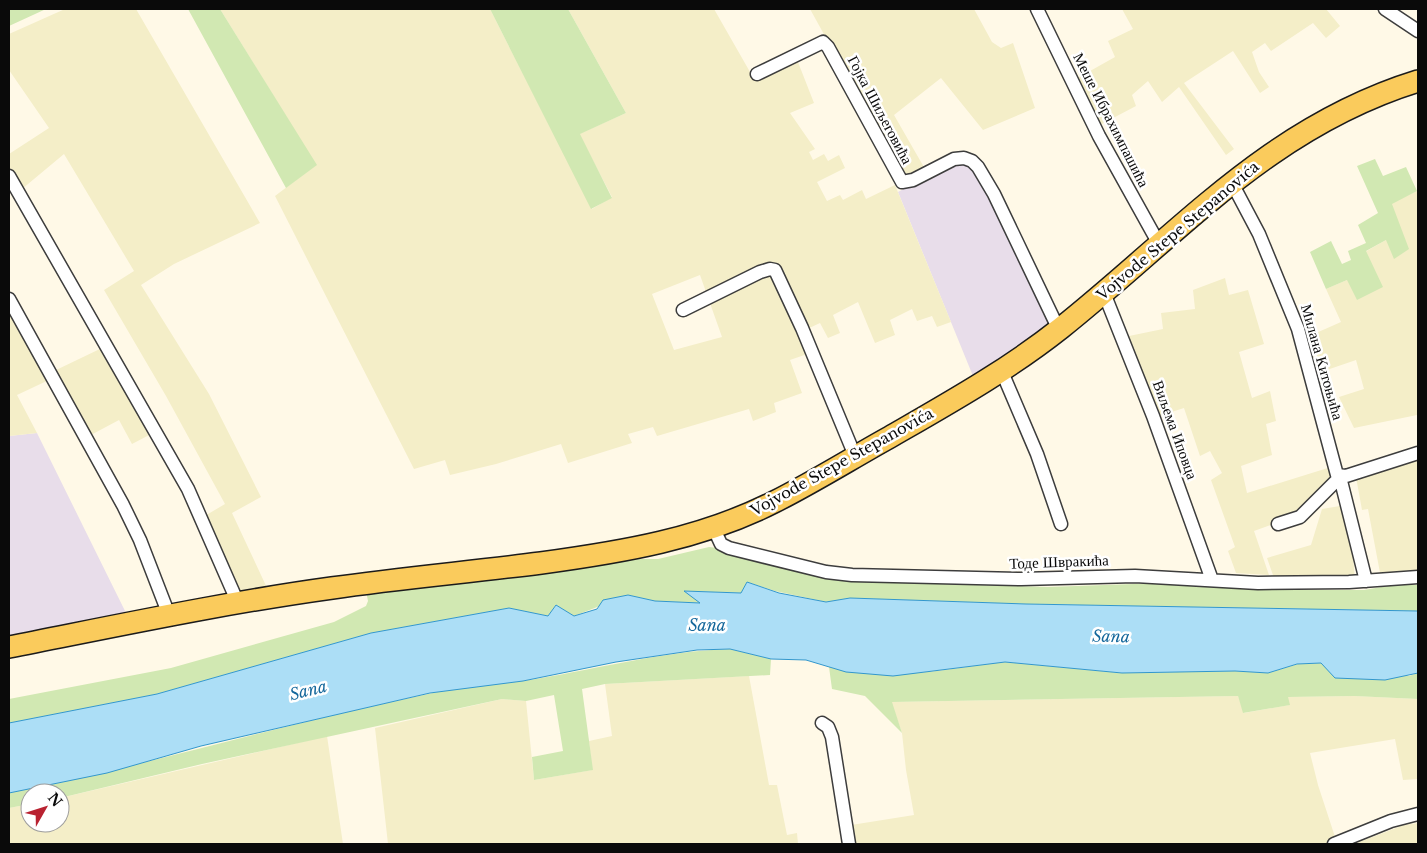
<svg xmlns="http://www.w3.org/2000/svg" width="1427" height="853" font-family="'Libre Baskerville',serif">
  <rect width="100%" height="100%" fill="#fff9e7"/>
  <!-- industrial -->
  <path fill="#e8ddea" d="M958,160L977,170L1052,328L975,381L898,192Z
    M37,433L128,617L9,640V436Z"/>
  <!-- farmland -->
  <path fill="#f4eec8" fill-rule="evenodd" d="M65,9H136L260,223L174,264L141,285L209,394L261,497L232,513L268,590L251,593L240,591L233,585L203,517L225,504L166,396L104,290L134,271L64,154L22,189L9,169V154L49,128L9,70V34Z
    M220,9H490L592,209L612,197L579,134L626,113L568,9H714L754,79L796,57L814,103L790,113L815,149L809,152L813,160L824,154L828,161L839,155L845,168L817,182L827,201L840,195L843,200L862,190L866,199L895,185L951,322L937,327L932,316L917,321L912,309L890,320L895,335L875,343L858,302L833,315L840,333L828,338L820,323L805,330L813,352L790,360L802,393L774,403L776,412L753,421L749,409L657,436L653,427L628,434L632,443L568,463L561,444L496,464L450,475L445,460L414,469L275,196L316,165ZM700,275L722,337L674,350L652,294Z
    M810,9H974L992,42L1001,48L1013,43L1035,108L983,130L941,78L894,115L925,169L904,179Z
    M1122,9H1326L1340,26L1326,38L1313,23L1271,51L1265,43L1252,52L1259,72L1269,87L1260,93L1233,51L1184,83L1234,149L1226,155L1179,87L1162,102L1148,81L1132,95L1136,106L1096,127L1074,80L1115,57L1108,41L1133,29Z
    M1417,191L1418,419L1417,415L1354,428L1339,397L1364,389L1356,360L1318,373L1307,337L1341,322L1326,289L1347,280L1365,252L1386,240L1392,203Z
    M1225,278L1229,295L1248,290L1264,344L1239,352L1252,398L1270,391L1276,421L1266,424L1272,455L1241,466L1247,493L1331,467L1334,480L1299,515L1254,531L1269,575L1236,573L1228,551L1235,547L1211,480L1222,473L1210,451L1200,456L1184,408L1156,417L1129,336L1163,329L1161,313L1195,309L1193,290Z
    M9,302L51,379L17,395L37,433L9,436Z
    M104,347L153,433L132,444L119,420L89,436L54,371Z
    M1418,457V576L1381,578L1368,509L1362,510L1356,477Z
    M1340,506L1352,545L1355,580L1274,578L1267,558L1311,545L1322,509Z
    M749,676L769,785H777L787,835L797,833L798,844H388L375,728L502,699L526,701L534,780L592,770L589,741L612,736L605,684Z
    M1238,696L1244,713L1289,705L1287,697L1354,696L1418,699V779L1403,780L1395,739L1310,753L1318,785L1337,843L1335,844H846L845,826L914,815L906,770L902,733L891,702Z
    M327,736L343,844H9V808L30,804V823H60V798Z
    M1418,823V844H1354L1404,825Z"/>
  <!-- green -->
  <path fill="#d1e8b2" d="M9,9H46L9,26Z
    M188,9H220L317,165L286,188Z
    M490,9H568L626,113L580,134L612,198L591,209Z
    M1375,159L1383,176L1406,167L1417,191L1392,204L1409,249L1394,259L1386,240L1366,251L1383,287L1357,300L1347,280L1326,289L1310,252L1331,241L1342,264L1351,260L1348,251L1366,243L1358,225L1378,213L1357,166Z
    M709,547L717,548L722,552L731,549L858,576L945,584L1048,587L1162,583L1281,590H1364L1393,585H1418V611L1026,604L850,598L826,602L775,591L747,582L741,593L685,591L701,603L655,601L628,595L574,616L556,605L548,616L509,608L371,633L157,694L9,723V699L171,668L334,622L366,606L368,601L366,591L627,559H658Z
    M730,649L771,659L770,675L605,684L582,689L593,770L534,780L532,757L563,751L554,695L526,701L502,699L202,764L60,798V793H30V804L9,808V793C149,765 287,723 428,694C463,686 500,685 536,679C601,668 664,651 730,649Z
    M1005,662L1122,673L1235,671L1268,673L1298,664L1321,663L1409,676L1418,673V699L1354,696L1288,697L1290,705L1243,713L1238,696L892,702L902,733L865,696L832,689L829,667C887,682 946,669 1005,662Z"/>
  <!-- water -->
  <path fill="#acdef6" stroke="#3297cd" d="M747,582L779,593L826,602L850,598L1026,604L1418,611V673L1385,680L1335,678L1321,663L1297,664L1268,673L1235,671L1122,673L1005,662L893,676L846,672L806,660L771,659L730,649L697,650L616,662L523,681L430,693L201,746L107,773L9,793V723L157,694L371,633L509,608L548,616L556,605L574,616L597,609L603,600L628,595L655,601L700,603L684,591L741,593Z"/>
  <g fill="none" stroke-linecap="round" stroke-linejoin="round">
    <!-- street casing -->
    <g stroke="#3d3d3d" stroke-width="15">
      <path id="street" d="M1037,9L1099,136L1159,244
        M1385,9L1418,31
        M757,74L823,42L828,47L902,182L913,180L954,159L964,158L972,161L978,167L994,194L1059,330
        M9,176L188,489L238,603
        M1232,183L1259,234L1298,329L1337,475L1346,476L1418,453
        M1104,293L1153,416L1212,580
        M9,299L123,505L140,540L169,615
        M683,310L760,272L770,269L775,270L802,328L855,456
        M1002,372L1037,454L1061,524
        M1340,477L1366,581
        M1278,524L1300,517L1340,477
        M714,529L721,544L729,548L826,572L852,575L1021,579L1135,576L1258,583L1349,582L1418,577
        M822,723L828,727L832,737L849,844
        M1334,844L1391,821L1418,814"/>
    </g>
    <!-- primary casing -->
    <g stroke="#1b1b1b" stroke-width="24">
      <path id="primary" d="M9,647C116,626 223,603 332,588C401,578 471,572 541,563C622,552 701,539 774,502C814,482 852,458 890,437C949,403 1008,370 1061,328C1179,234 1269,127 1418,81"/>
    </g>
    <!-- street -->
    <use href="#street" stroke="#fff" stroke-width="12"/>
    <!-- primary -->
    <use href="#primary" stroke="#facb5c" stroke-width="21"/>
  </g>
  <g text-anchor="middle" stroke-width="5" stroke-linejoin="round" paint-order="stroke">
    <!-- street labels -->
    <g font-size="15" fill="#0a0a0a" stroke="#fff">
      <text transform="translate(880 110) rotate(62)" y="5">Гојка Шиљеговића</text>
      <text transform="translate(1111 120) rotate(63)" y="5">Меше Ибрахимпашића</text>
      <text transform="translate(1178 231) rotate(-40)" y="5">Vojvode Stepe Stepanovića</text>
      <text transform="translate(1322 362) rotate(74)" y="5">Милана Китоњића</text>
      <text transform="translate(1175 430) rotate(70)" y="5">Виљема Иповца</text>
      <text transform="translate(842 462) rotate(-29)" y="5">Vojvode Stepe Stepanovića</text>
      <text transform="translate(1059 562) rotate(-2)" y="5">Тоде Швракића</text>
    </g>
    <!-- water labels -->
    <g font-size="16" font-style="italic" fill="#14679b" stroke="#fff">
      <text x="707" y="631">Sana</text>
      <text transform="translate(1111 636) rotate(1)" y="6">Sana</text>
      <text transform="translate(308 690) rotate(-14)" y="6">Sana</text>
    </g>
  </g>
  <!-- border -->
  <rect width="1427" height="853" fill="none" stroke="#0a0a0a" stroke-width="20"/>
  <!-- north arrow -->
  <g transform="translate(45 808) rotate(51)"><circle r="24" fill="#ffffff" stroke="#9d9d9d"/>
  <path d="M0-4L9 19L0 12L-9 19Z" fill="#b92231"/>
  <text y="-8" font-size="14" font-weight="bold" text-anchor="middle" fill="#0a0a0a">N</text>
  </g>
</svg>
